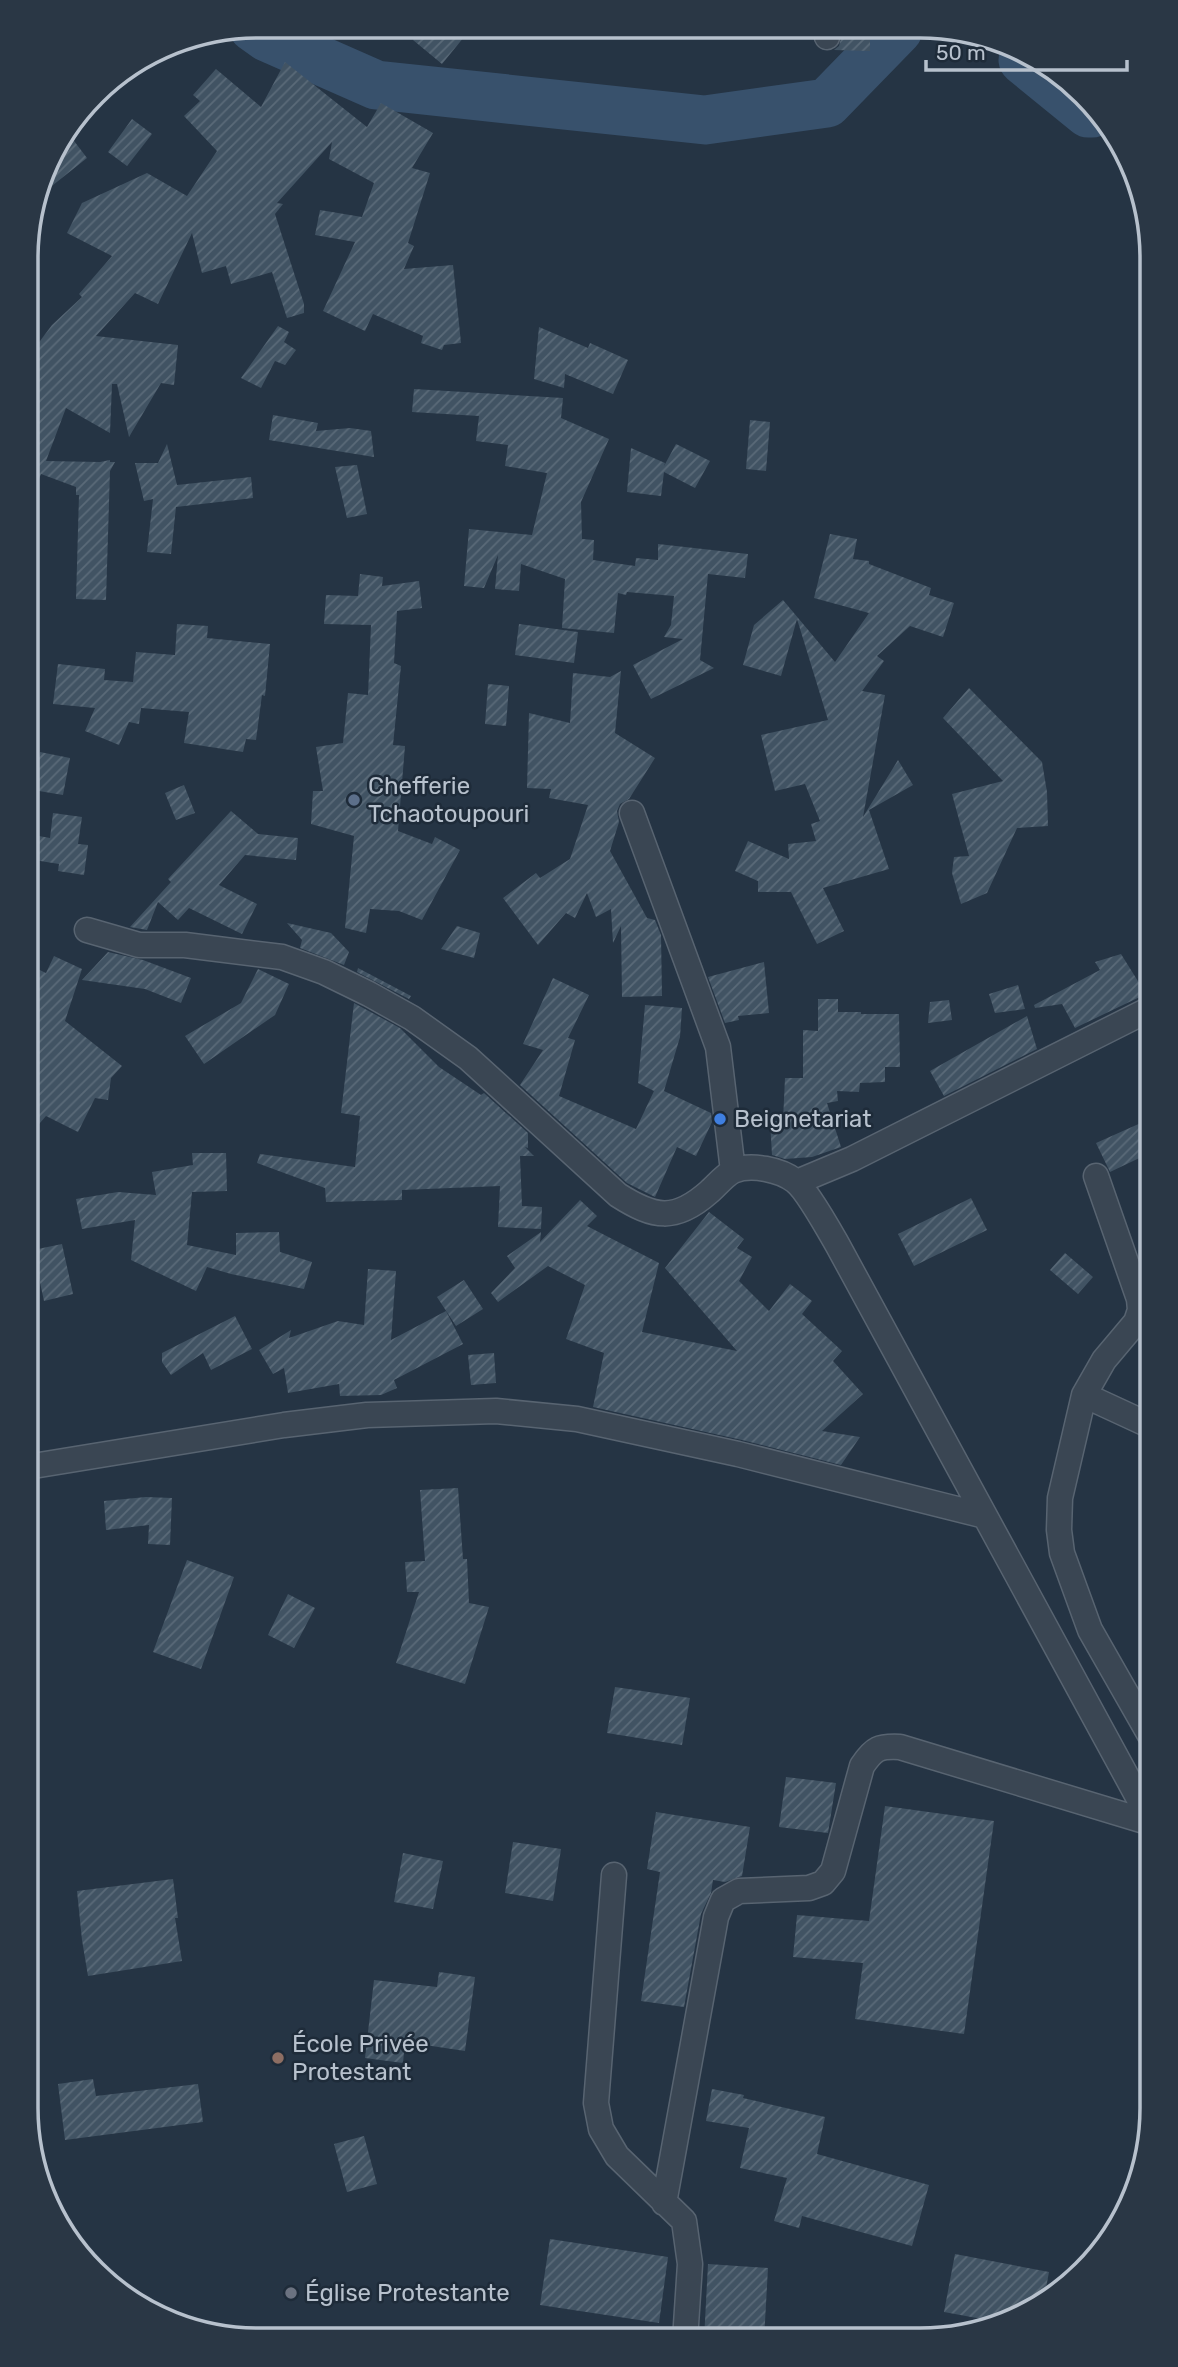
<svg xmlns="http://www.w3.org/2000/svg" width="1178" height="2367" font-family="Rubik,sans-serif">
  <defs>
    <pattern id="building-hatch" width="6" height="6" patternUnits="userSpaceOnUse" patternTransform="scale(1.75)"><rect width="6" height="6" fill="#415363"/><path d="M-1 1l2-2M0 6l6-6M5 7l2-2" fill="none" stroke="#5a6a78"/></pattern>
  </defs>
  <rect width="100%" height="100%" fill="#253444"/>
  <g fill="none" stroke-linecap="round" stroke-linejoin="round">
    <!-- river -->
    <path stroke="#38516c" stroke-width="49" d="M253,27L267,37L376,85L705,120L827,103L898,30
      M1023,60L1088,113H1092"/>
  </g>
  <!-- building -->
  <path fill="url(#building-hatch)" d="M424,27H452L464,37L442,64L413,40Z
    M843,30H870V51L834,50L839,46Z
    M285,62L367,127L381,103L433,133L412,168L430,173L408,243L414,246L404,269L453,265L461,343L444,345L442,350L421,343L423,336L373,314L365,331L323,311L355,242L315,235L320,210L362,217L374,183L329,159L332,142L277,203L283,204L275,214L304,304V313L287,318L272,272L231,284L226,266L202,273L192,233L158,304L135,293L96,336L178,345L174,385L161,383L129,437L117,384H112L110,433L66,408L46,461L100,462L110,460V462H115L110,471L106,600L76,599L79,495H76V487L41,474L30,503H28V400L38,371L28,364V357L52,325L82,297L79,294L112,256L67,233L82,203L147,173L187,196L217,151L184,116L200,101L193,95L216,69L261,107Z
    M132,119L152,134L127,166L108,152Z
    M68,133L87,158L38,197L50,156Z
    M278,326L289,332L284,342L296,350L285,365L275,361L261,388L241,378Z
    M539,327L588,348L590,343L628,360L613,394L565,374L564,388L534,379Z
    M414,389L563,398L561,418L609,439L581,502L582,539L594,540L593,560L635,566L636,558L658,560V544L748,554L745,578L708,574L700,660L714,668L651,699L633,665L683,639L664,637L671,625L674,596L627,592L626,595L618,593L614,633L562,628L565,579L521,564L519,591L495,589L498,555L484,588L464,586L469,529L532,535L547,473L505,466L508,445L476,441L479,416L412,412Z
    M273,415L318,423L316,431L350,428L371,431L374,457L269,440Z
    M750,420L770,422L766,471L746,469Z
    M167,444L177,485L251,477L253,498L176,507L171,554L147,552L153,499L144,501L135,463H158Z
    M676,444L710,461L695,488L664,472L661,496L627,492L631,448L665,463L664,466Z
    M357,465L367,514L347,518L335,467Z
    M830,534L857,539L853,559L869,561V564L931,588L929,595L954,603L943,637L910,626L877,656L884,661L862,691L885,695L863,817L898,760L913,785L869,810L889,869L823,888L844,931L817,944L791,892H758V881L735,871L748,841L789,859L788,844L816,841L811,824L820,821L805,784L775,791L761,735L828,720L797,619L781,676L743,665L754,625L783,600L835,662L869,613L814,598Z
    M360,574L383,577L382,586L419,581L422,608L397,611L394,663L401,666L393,745L405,746L398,831L432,844L435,837L460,850L422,920L399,911L370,909L366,933L345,928L354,836L311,824L313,791H323L316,747L343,743L348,693L368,695L371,625L324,624L326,595L358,596Z
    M177,624L208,626L207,638L270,644L265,696L262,695L256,740L246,739L243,752L184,743L189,712L141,708L139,724L129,722L119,745L85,731L95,708L53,704L58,664L105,669L104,680L133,682L136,652L175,655Z
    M519,624L578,632L574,663L515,655Z
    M621,671L615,733L655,758L629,799L620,804L617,811L619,822L610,851L647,918L655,920L661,935L662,996L622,997L621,926L613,943L611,909L596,917L587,893L575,918L566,913L538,945L503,898L536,873L540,878L570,859L588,805L549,798L551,789L527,788L529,713L570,723L573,673L610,677Z
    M488,684L509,686L506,726L485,724Z
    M969,688L1042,762L1047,792L1048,826L1017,828L987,893L961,904L952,873L954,857L969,856L952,794L1003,781L943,718Z
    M40,752L70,758L63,795L33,790Z
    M184,785L195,813L176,820L165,793Z
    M231,811L258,834L298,838L296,860L245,855L219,885L257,904L242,934L189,908L178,920L158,902L147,930L130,927L171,882L168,879Z
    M53,813L82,817L78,844L88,845L84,875L58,871L59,864L28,859V834L50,838Z
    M287,923L331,933L349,952L344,965L300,948L302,940Z
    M457,926L480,933L474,958L441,949Z
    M108,952L143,960L191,978L181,1003L145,989L82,980Z
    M1121,954L1146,994L1075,1028L1062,1004L1035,1008L1034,1005L1100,970L1095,962Z
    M54,956L82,969L65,1021L122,1066L111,1078L108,1100L95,1098L78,1132L46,1116L27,1138V964L46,973Z
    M764,962L769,1013L738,1016L739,1020L725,1023L708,977Z
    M358,968L411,996L409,999L357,972Z
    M258,969L289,984L275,1015L204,1064L185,1036L241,1003Z
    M553,978L589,995L568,1038L575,1040L559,1096L636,1129L654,1091L638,1083L645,1005L682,1008L680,1037L664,1091L711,1113L712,1122L696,1156L677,1147L655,1197L627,1183L520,1085L543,1050L523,1044Z
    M1018,985L1025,1009L995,1013L989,994Z
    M818,999H838V1012H861V1014H899L900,1067H885V1082L860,1083L859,1092L837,1091L838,1101L827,1103L841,1147L812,1157L785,1159L772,1155L770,1121H783L785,1078H803V1030L818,1031Z
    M949,1000L952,1020L928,1023L930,1002Z
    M354,1003L400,1028L439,1067L481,1095L484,1093L528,1133V1148L525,1147L534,1156H520L522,1206L542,1207L541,1229L498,1227L500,1186L402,1190V1200L326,1202L325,1188L257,1163L260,1154L355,1167L360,1116L341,1113Z
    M1027,1016L1037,1049L944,1096L930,1071Z
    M1152,1118V1152L1110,1172L1096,1143Z
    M192,1153H226L227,1191L192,1192L187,1245L236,1255V1233L279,1232L280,1252L312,1262L304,1289L231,1274L207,1267L196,1291L131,1260L135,1220L82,1229L76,1199L118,1192L156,1195L152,1172L193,1165Z
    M971,1198L987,1230L914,1266L898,1234Z
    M580,1200L597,1216L587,1226L659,1263L642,1332L737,1351L665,1268L709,1212L744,1239L737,1248L752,1257L739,1281L769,1311L790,1284L812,1301L802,1314L842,1351L833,1361L863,1394L822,1431L860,1437L841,1465L742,1440L593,1407L604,1353L566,1339L585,1285L548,1266L498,1302L491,1293L515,1268L507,1256L541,1232L540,1242Z
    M62,1244L73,1294L44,1301L33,1250Z
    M1065,1253L1093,1277L1078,1294L1050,1270Z
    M368,1269L396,1271L391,1340L446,1311L463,1344L394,1380L397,1388L381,1395L340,1396L339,1384L288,1393L284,1368L273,1374L259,1350L291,1330L289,1338L338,1321L364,1325Z
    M464,1280L483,1309L456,1326L437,1297Z
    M235,1316L252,1349L211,1370L203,1353L171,1375L162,1362V1353Z
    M494,1353L496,1383L471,1385L468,1355Z
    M458,1488L463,1559H467L469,1603L489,1607L465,1684L396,1663L419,1592H407L405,1562L425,1561L420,1490Z
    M146,1497L172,1498L170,1545L148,1544L149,1525L106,1530L104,1501Z
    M187,1560L234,1577L201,1669L153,1652Z
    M288,1594L315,1608L294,1648L268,1635Z
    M615,1687L690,1698L682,1745L607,1733Z
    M786,1777L836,1783L828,1833L779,1827Z
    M885,1806L994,1821L964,2034L855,2019L863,1963L793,1957L797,1915L869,1921Z
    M656,1812L750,1827L742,1876L725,1882L713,1880L711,1893L701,1914L684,2007L641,2001L660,1872L647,1869Z
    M513,1842L561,1849L553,1901L505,1893Z
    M403,1853L443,1861L433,1909L394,1902Z
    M173,1879L178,1918H175L182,1961L88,1976L82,1940L77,1891Z
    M439,1972L475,1977L465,2051L405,2042L403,2063L365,2058L374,1980L437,1987Z
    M93,2079L96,2096L198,2084L203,2122L65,2140L58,2084Z
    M712,2089L744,2095L743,2098L825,2117L817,2154L929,2185L912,2246L802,2216L799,2228L774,2221L787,2178L740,2168L749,2128L706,2121Z
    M364,2136L377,2184L347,2192L334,2144Z
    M550,2239L668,2257L659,2323L540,2305Z
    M955,2254L1049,2272L1043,2304L1004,2323L944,2312Z
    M708,2264L768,2268L764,2340H704Z"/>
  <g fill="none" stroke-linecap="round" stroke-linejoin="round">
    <!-- street casing -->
    <g stroke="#586471" stroke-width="27">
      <path id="street" d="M827,37L828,30
        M632,813L718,1047L733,1171
        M87,930L139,945H185L282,957L324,972L369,994L412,1018L468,1058L618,1195C654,1218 675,1222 709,1192C716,1186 725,1175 733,1171C751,1163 781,1170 795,1181C806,1189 829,1230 837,1244L1151,1821
        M1096,1176L1139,1299L1140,1310L1136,1322L1104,1360L1084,1395L1060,1498L1059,1530L1062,1553L1090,1630L1151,1737
        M797,1182L852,1159L1152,1008
        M1084,1395L1151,1426
        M27,1467L284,1425L367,1415L496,1411L577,1419L738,1454L985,1516
        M614,1875L596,2103L601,2129L617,2156L684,2221L690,2264L685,2340
        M664,2203L716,1917L723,1900L739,1891L809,1888L823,1883L833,1871L862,1766C874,1748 879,1746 900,1747L1151,1823"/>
    </g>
    <!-- street -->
    <use href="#street" stroke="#3a4653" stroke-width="24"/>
  </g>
  <!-- markers -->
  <circle fill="#5c6f8a" stroke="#1e2b39" stroke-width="2.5" cx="354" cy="800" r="7"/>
  <circle fill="#3f7fe0" stroke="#1e2b39" stroke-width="2.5" cx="720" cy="1119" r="7"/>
  <circle fill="#8d6e63" stroke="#1e2b39" stroke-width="2.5" cx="278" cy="2058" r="7"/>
  <circle fill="#6b7280" stroke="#1e2b39" stroke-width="2.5" cx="291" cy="2293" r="7"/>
  <g text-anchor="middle" stroke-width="5" stroke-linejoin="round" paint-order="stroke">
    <!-- poi labels -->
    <g font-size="24" fill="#b7c1cd" stroke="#1e2b39" text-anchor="start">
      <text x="368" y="794">Chefferie<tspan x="368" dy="28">Tchaotoupouri</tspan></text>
      <text x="734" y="1127">Beignetariat</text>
      <text x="292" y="2052">École Privée<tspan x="292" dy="28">Protestant</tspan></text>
      <text x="305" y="2301">Église Protestante</text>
    </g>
  </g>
  <!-- crop -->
  <path d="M0 0H1178V2367H0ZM258 38H920A220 220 0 0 1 1140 258V2108A220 220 0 0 1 920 2328H258A220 220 0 0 1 38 2108V258A220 220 0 0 1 258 38Z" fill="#2a3745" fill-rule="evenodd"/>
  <path fill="none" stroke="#b7c1cd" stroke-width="3.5" d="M258 38H920A220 220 0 0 1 1140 258V2108A220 220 0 0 1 920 2328H258A220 220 0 0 1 38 2108V258A220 220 0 0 1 258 38Z"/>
  <!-- scale -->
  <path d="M926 60v10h201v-10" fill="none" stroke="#b7c1cd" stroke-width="3.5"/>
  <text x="936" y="60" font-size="21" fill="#b7c1cd" stroke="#1e2b39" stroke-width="5" paint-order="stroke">50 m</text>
</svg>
